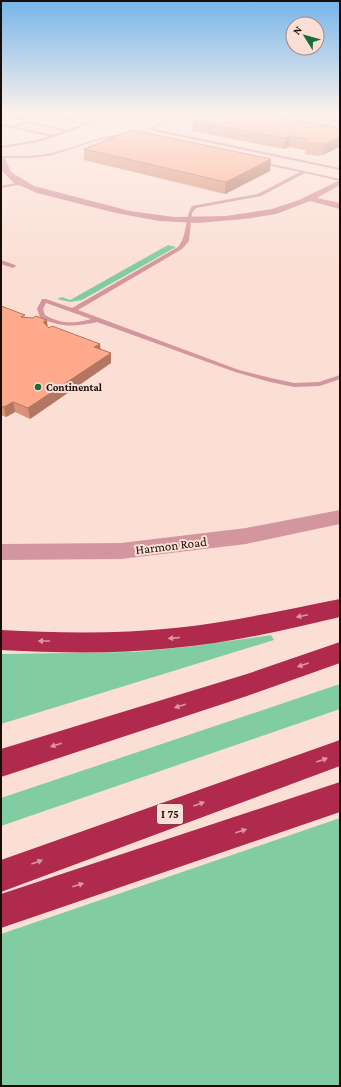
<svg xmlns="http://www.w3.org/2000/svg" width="341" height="1087" font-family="'Crimson Pro',serif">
  <rect width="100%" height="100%" fill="#fbdfd5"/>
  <!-- green -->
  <path fill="#82cca3" d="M168,245L176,247L82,300L70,302L57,299L62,297L70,300Z
    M271,635L274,640L1,724V654L135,652L194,646Z
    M340,684V709L1,826V798Z
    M340,818V1086H1V934Z"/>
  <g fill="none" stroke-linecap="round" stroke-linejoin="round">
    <!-- service -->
    <path fill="#d4969e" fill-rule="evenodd" d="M77,113H83L67,119L86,123L116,113H121L39,142L1,148V146L37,140L48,136L1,126V124L12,126L28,121L67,130L83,124L61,119ZM28,123L63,131L52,135L16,127Z
      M190,113H195L152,128L340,168V170L152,131L148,128Z
      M340,117V119L325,127L322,126Z
      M121,134L133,136L102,139L49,156L29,158H1V156C18,156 35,157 51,153C75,148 96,137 121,134Z
      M258,161L340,179V181L305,173L261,196L196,208L192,213L189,241L182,249L78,310L239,370L271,378L294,383L319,382L340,375V379L320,386L294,387L270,382L235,372L97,322C76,327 59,328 40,317L37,309L42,299H46L72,308L178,247C188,235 184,219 192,206L258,194L300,172L258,163ZM46,303L91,319C74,324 60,324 45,315L43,309Z
      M21,182L23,184L1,188V186Z
      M1,260L15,265L16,266L13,268L1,264Z"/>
    <!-- minor -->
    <path fill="#d4969e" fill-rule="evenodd" d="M1,156L5,158L11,172L34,186L130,211L174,217L226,216L272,209L299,200L340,180V185L317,198L340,203V209L310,201L276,214L244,219L198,223L159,221L116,213L37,193L14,183L1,170Z"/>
    <!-- tertiary -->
    <path fill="#d4969e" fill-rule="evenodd" d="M340,510V524L246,544L121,559L1,560V544L121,543L246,528Z"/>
    <!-- motorway -->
    <path fill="#af2a4d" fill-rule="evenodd" d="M340,599V617C285,630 230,643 173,648C116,654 59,653 1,650V630C59,633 117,634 175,628C230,622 285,610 340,599Z
      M340,642V663L247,696L1,777V749L247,674Z
      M340,740V766L1,892V860Z
      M340,782V812L1,928V894Z"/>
  </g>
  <!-- wall -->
  <path fill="#da9178" d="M1,113H64L45,119L34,117L16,120L1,117Z
    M278,113H328L327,115H323L315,118L286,116V114Z
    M193,121L340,128L323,155L318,156L305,154V150L289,147L284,149L192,131Z
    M84,149L271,159L270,171L225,194L84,160Z
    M1,306L25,317L48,326L49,328L100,344V349L111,353V363L30,419L15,412L6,417L1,415Z"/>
  <!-- shaded-wall -->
  <path fill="#b27661" d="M15,113H33L34,117L16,120Z
    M44,113H64L45,119Z
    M315,113H323V115L315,118Z
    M290,136L289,147L284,149L285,138Z
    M340,137V147L323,155L325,144Z
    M271,159L270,171L225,194L226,182Z
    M47,320L48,330L43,322Z
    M100,344L101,353L94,347Z
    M111,353V363L30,419L28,408Z
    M13,402L15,412L6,417L4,407Z"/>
  <!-- building -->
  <path fill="#fea98b" stroke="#b27661" d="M212,113H257L340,128V137L325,144H319L306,142L308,139L290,136L285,138L193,121Z
    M133,130L271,159L226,182L84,149Z
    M1,306L25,315L21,317L33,318L36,316L47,320L43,322L49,328L52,326L100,344L94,347L111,353L28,408L13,402L4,407L1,406Z"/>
  <!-- one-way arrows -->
  <defs><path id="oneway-solid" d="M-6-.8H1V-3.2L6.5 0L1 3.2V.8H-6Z"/></defs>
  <g fill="#dd979f">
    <use href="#oneway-solid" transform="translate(302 616) rotate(168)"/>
    <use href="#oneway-solid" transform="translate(174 638) rotate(175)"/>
    <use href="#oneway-solid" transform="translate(44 641) rotate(-180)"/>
    <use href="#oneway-solid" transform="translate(303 665) rotate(161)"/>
    <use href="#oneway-solid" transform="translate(180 706) rotate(162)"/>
    <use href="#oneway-solid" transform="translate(56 745) rotate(162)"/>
    <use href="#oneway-solid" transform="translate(322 760) rotate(-20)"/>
    <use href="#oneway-solid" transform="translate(199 804) rotate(-20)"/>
    <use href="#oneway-solid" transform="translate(241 831) rotate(-18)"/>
    <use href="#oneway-solid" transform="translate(37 862) rotate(-20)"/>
    <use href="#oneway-solid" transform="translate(78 885) rotate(-18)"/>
  </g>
  <!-- sky -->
  <linearGradient id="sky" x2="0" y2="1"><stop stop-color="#75b5ea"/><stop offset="0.43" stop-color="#fdf1ec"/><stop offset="1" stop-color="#fdf1ec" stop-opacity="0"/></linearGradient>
  <rect width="341" height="265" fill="url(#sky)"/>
  <!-- markers -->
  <circle fill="#1b6c3d" stroke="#fbdfd5" stroke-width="1.5" cx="38" cy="387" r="4"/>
  <g text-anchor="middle" stroke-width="4" stroke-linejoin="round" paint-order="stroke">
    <!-- far-poi labels -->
    <g font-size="11" font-weight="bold" fill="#180d09" stroke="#fbdfd5" text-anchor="start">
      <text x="46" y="391">Continental</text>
    </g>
    <!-- shield labels -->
    <rect fill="#fbdfd5" stroke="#5c4c46" stroke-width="1" x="157" y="804" width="26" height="20" rx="3"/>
    <g font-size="12" font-weight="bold" fill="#180d09">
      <text x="170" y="818">I 75</text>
    </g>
    <!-- street labels -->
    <g font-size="13" fill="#180d09" stroke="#fbdfd5">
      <text transform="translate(171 545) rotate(-7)" y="5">Harmon Road</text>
    </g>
  </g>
  <!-- border -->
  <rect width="341" height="1087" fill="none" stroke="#180d09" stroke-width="4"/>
  <!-- north arrow -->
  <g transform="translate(305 36) rotate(307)"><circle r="19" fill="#fbdfd5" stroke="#a08b83"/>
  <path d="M0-3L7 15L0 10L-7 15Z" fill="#1b6c3d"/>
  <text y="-6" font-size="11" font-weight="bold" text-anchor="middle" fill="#180d09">N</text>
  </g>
</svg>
